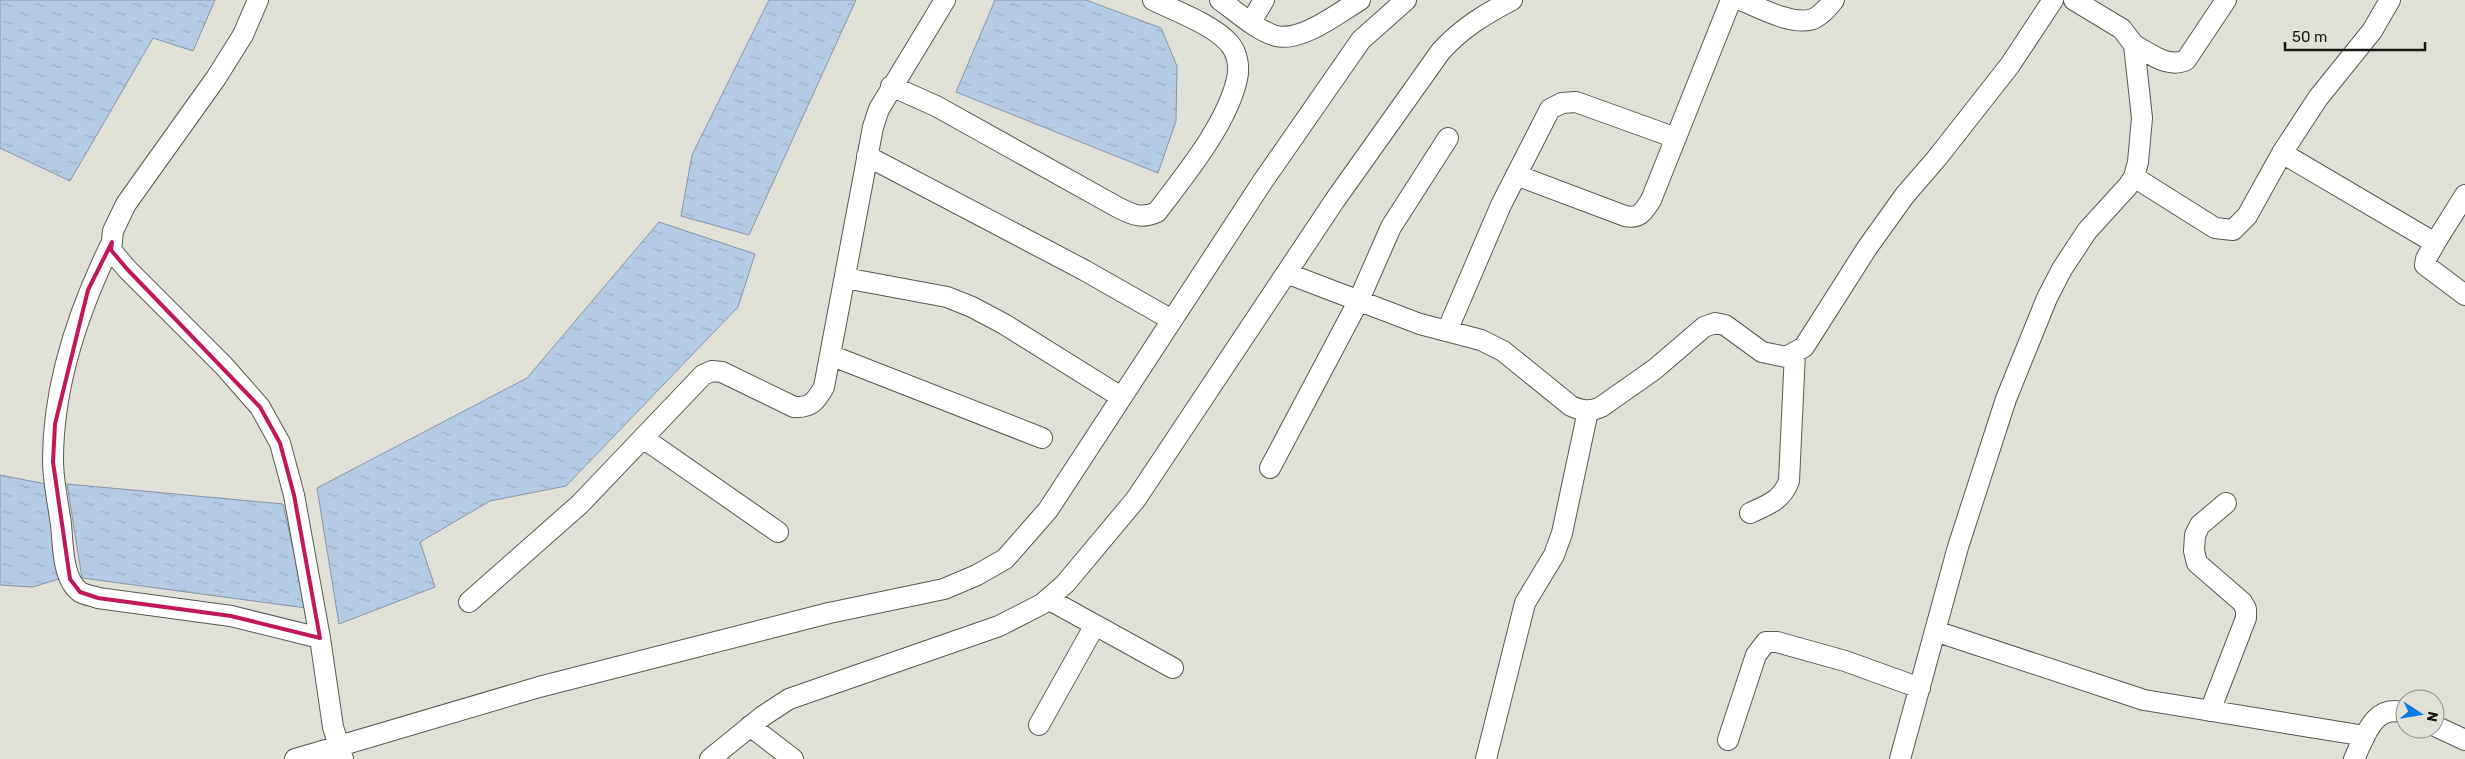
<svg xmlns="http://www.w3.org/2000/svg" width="2465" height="759" font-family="Rubik,sans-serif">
  <defs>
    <pattern id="water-ripples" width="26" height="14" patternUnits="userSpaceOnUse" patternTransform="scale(1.25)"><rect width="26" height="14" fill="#b6cbe4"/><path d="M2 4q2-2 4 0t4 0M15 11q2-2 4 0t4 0" fill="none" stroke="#9caec3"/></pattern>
  </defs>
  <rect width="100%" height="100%" fill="#e1e0d7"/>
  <!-- water -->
  <path fill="url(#water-ripples)" stroke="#8695a6" d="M0,0H215L193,51L153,38L70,181L0,148Z
    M769,0H856L749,235L681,216L692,155Z
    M995,0H1086L1161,28L1177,66L1176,121L1158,173L956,92Z
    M659,222L755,254L738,307L566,486L490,501L420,542L435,587L339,624L317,488L527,378Z
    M0,475L51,485L65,577L33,587L0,585Z
    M67,484L283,504L306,608L82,578Z"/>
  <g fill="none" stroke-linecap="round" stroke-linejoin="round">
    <!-- minor casing -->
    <g stroke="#595951" stroke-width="22">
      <path id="minor" d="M258,0L243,35L216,78L126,204L113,231L111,250L127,269L224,366L260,407L280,443L294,495L320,638L333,727L343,759
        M1220,0C1237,12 1256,30 1276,36C1302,42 1338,13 1360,0
        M1741,0C1759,8 1794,26 1813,19C1822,15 1828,7 1834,0
        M1251,22L1264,0
        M2134,45C2150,53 2168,69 2186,60L2226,0
        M891,86L936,106L1119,208C1133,215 1142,219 1157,212C1185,175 1227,124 1237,79C1240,66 1237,52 1229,43C1212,24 1175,11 1153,0
        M2282,153L2435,243L2426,259L2425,265L2465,295
        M867,156L1084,270L1172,320
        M1516,175L1625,216C1640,219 1643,212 1651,200L1731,0
        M2134,177L2215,228L2233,230L2247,216L2282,153L2318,98L2372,31L2390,0
        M112,242C79,309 53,384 53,460C53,481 58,503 61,524C63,543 62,579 80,592C85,595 93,596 98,598L231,616L320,638
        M2435,243L2465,195
        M1286,273L1420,324L1481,340L1503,351L1571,406C1582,411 1590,412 1601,407L1655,369L1704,327L1715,323L1725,325L1762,352L1786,357L1804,347L1867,248L1905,195L1937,158L2010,65L2053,0
        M845,278L947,297L972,307L1004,324L1121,397
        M1447,331L1501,205L1550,109L1562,103L1576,102L1676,138
        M830,355L1042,438
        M643,438L778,532
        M1270,468L1358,302L1391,227L1448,138
        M1750,513C1768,505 1782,500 1789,481L1795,352
        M1048,599L1173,668
        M469,602L580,504L703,375L712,371L722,372L794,407C811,408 816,401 824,387L873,127L879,109L945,0
        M1935,631L2144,700L2365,736
        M2210,711L2246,618V609L2242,602L2197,563L2194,551L2195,535L2200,525L2226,503
        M1039,725L1095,625
        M750,726L793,759
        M2435,726L2465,740
        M1728,740L1756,655L1766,642H1777L1845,661L1920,688
        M295,759L539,687L829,613L944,589L977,575L1005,559L1048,510L1263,181L1361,40L1406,0
        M710,759L763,716L789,699L999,626L1042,604L1065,584L1136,499L1335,200L1441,51C1462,28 1485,14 1512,0
        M1486,759L1525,603L1554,555L1562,533L1588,411
        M1900,759L1958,547L2006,399L2047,298L2062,269L2087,231L2128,186L2134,177L2138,162L2142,118L2134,45L2122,29L2074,0
        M2354,759C2365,736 2374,703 2405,713"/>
    </g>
    <!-- minor -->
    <use href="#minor" stroke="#fff" stroke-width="20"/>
  </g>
  <!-- marked area -->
  <path fill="none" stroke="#c2185b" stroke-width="4" stroke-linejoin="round" d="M112,242L111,250L127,269L260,407L280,443L294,495L320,638L231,616L98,598L80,592L70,579L53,462L55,424L88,290Z"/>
  <!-- north arrow -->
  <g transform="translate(2420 714) rotate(102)"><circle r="24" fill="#e1e0d7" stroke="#909089"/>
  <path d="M0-4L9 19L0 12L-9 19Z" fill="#077be2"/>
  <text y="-8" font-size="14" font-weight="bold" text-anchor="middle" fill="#171714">N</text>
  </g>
  <!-- scale -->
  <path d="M2285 42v8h140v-8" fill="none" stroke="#171714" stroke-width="2.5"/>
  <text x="2292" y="42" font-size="15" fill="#171714" stroke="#e1e0d7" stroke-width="4" paint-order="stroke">50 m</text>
</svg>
